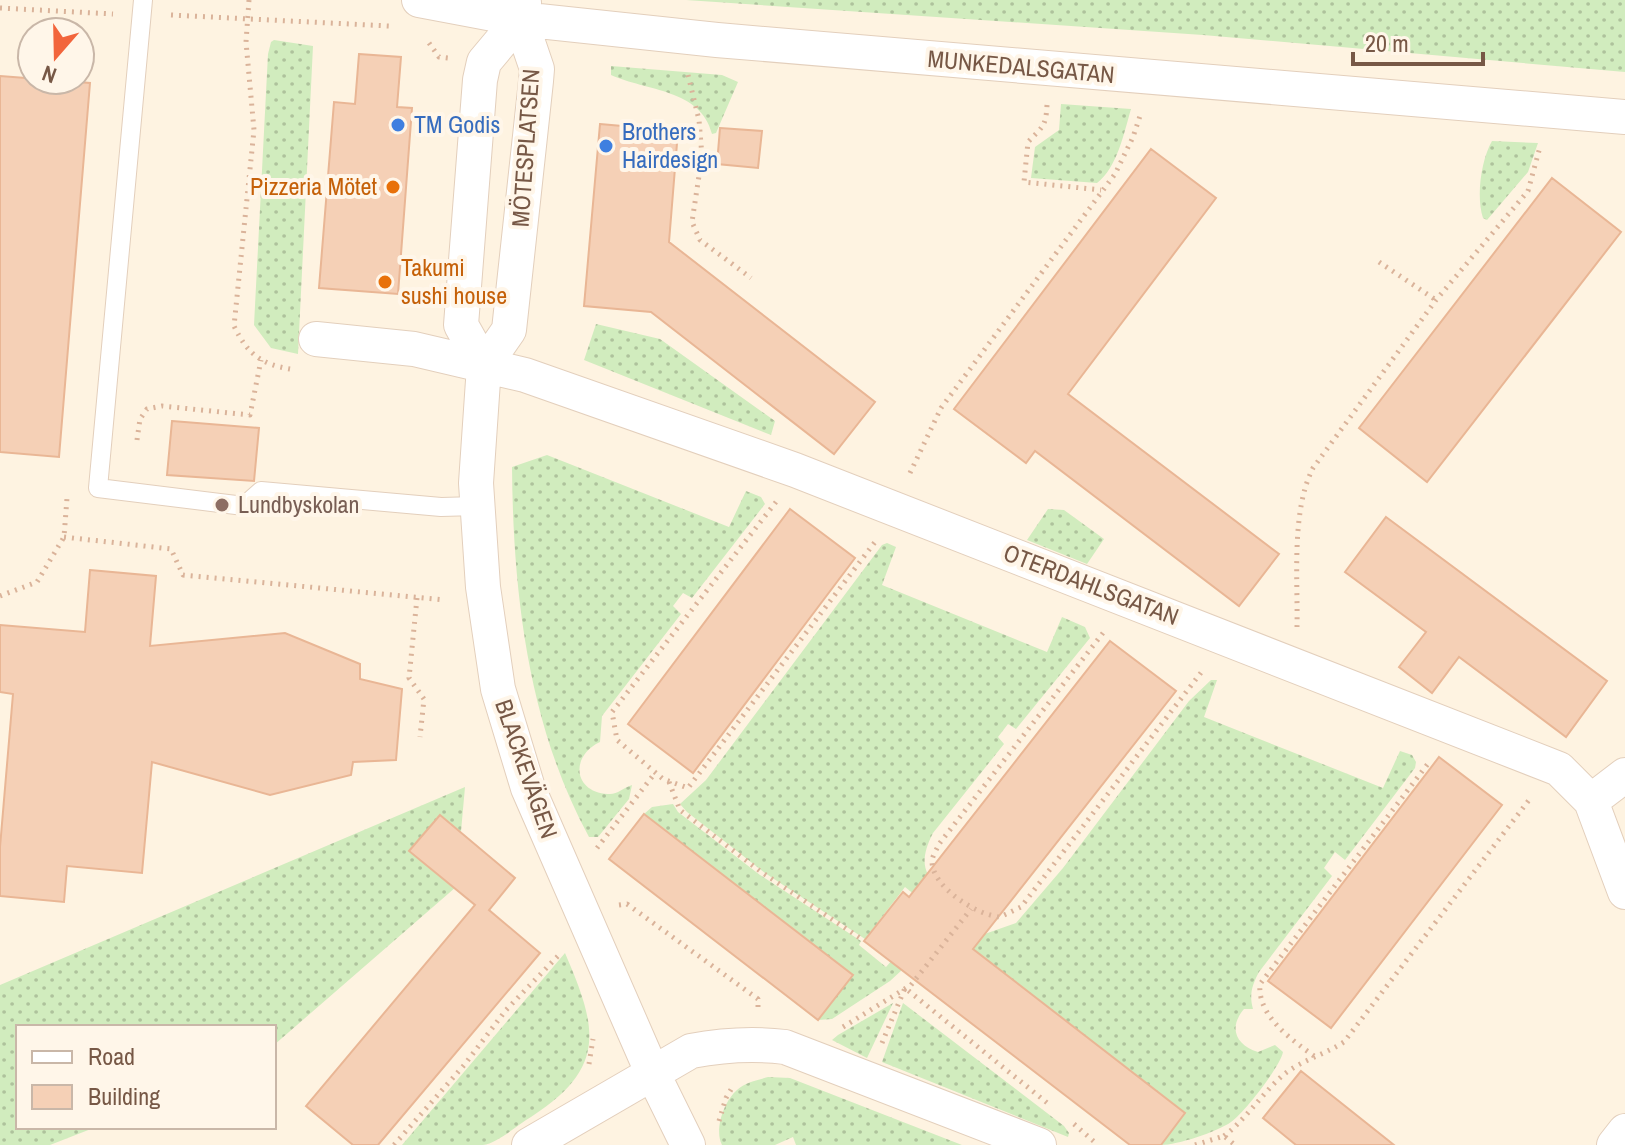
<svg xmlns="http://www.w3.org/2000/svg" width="1625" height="1145" font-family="'Archivo Narrow',sans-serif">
  <defs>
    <pattern id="grass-dots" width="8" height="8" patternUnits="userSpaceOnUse" patternTransform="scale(2)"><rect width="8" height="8" fill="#d1ecbe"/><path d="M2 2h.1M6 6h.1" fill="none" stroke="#aec29c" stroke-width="1.8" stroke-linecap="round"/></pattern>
  </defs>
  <rect width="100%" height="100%" fill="#fef3e1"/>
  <!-- grass -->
  <path fill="url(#grass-dots)" d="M686,0H1625V72L1203,35Z
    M274,40L313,46L298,354L271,348L254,325L268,54L271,42Z
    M611,66L722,75L738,82L716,133L712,134C701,89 646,91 611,75Z
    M1061,104L1131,109C1124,133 1117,168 1097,183L1031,178L1035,147L1059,130Z
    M1492,141L1538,143L1528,172L1487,220L1483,218C1476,197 1481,160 1492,141Z
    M596,324L660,339L775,421L771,435L584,360Z
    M547,455L729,527L746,491L761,497L765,504L692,598L683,593L673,606L681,614L602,716L600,742C570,756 573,792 608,794C617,795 623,788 632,785L629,799L598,837H589C528,725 513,593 512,467Z
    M1048,509L1064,510L1104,539L1087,564L1027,540Z
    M887,543L896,547L882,585L1047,652L1062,617L1085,627L1090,638L1016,729L1008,724L998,737L1004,744L933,833C910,878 940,879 954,915L951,925L890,981L832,1019L818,1020L852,975L644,814L652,807L673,804L678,812L760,875L861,941L859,945L886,967L935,911L905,887L865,939L765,873L687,812L680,804L706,780L882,545Z
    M1211,680H1217L1204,717L1383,788L1400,751L1412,755L1416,762L1415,768L1345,860L1335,852L1324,868L1332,876L1259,972C1252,985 1249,995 1253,1009H1244C1228,1028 1236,1045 1258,1052L1275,1045L1283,1052C1280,1067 1244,1113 1231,1122C1217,1132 1177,1145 1161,1145L1185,1113L969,946L979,936L1016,923L1063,868L1189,701Z
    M465,787L456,887L274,1045V1027H18V1127H96L50,1145H0V985Z
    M565,953C597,1027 608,1068 531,1117C517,1125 498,1143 483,1145C457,1145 428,1145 402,1145Z
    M893,1003L867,1058L832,1040L838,1035Z
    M903,1003L1064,1126L1069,1133L1068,1137L882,1062Z
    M768,1077L790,1078L962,1145H796L793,1137L775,1145H722C714,1130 724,1101 737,1090C745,1082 758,1080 768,1077Z"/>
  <!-- building -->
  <path fill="#f5d0b6" stroke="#e9b695" stroke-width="2" d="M359,54L401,57L397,107L412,108L398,294L319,288L334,102L355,104Z
    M0,76L90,83L59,457L0,452Z
    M600,124L678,131L669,242L875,402L834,454L651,312L584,306Z
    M720,128L762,131L758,168L717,164Z
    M1151,149L1216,198L1068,394L1279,554L1239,606L1035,451L1026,463L954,409Z
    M1552,178L1621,232L1427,482L1359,428Z
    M172,421L259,428L254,481L167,475Z
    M790,509L855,558L693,773L628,724Z
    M1386,517L1607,681L1566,737L1459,657L1432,693L1399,667L1426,632L1345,572Z
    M90,570L156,576L150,646L285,633L360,664V679L402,689L396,760L353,762L351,775L270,795L152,762L142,873L67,866L64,902L0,896V847L13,694L0,692V625L85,632Z
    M1110,641L1176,691L973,949L1185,1113L1161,1145H1130L864,941L903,892L909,897Z
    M1439,757L1502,805L1331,1028L1268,981Z
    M644,814L853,975L818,1020L609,859Z
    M440,815L515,878L489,910L540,953L378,1145H353L306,1106L475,905L409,851Z
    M1301,1071L1394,1145H1296L1263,1118Z"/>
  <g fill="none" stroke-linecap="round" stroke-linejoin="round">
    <!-- service casing -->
    <g stroke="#e3cfbc" stroke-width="20">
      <path id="service" d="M143,0L98,488L244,506L261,491L441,507L477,506"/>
    </g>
    <!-- minor casing -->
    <g stroke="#e3cfbc" stroke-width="36">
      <path id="minor" d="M419,0L520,19L717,40L1625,117
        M316,339L414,349L525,375L795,470L1559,769L1591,801L1625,892
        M484,366L476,483L483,587L498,689L528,788L652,1072L688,1145
        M484,366L461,325L480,80L484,62L520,19L524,3
        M484,366L509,330L536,81L537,69L520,19
        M1591,801L1625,775
        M529,1145L691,1051C723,1045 752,1043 785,1047L1039,1145
        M1614,1145L1625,1131"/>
    </g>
    <!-- path -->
    <path stroke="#dab39a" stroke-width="5" stroke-dasharray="2 6" stroke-linecap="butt" d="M249,0L246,42L254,130L234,326C247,353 260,364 290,369
      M0,8L113,14
      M171,15L389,26
      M429,43L439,57L448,58
      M688,75L699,120L702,156L692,222L700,240L751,278
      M1047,105C1046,127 1042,127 1028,142L1024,182L1101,190
      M1379,262L1436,300
      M137,440L140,419L147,409L162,406L250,415L261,360
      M910,473L941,408L1115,174L1133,137L1141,113
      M776,502L612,712L617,740L663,779L688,788L875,542
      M64,537L171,549L183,575L445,600
      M0,596L37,582L64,537L67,498
      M417,598L409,678L424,699L420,737
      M1297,627C1298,579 1291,511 1313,468L1436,300L1528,191L1540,147
      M1103,633L939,844C937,849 932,856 932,862C933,888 977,915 1000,917L1021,907L1203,670
      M669,782L680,810L760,871L860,938
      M597,848L655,773
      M619,905L627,904L758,999V1007
      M843,1027L911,985L971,909
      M882,1043L905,988L1051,1106
      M1314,1056C1292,1040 1257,1016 1260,984L1430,761
      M589,1064L593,1039
      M719,1121L726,1098L733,1086
      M1074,1124L1098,1145
      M1224,1136C1246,1119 1261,1095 1282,1076C1301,1060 1324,1055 1344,1042L1529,800
      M394,1145L465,1064L506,1010L558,956
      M1195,1145L1224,1136L1235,1145"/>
    <!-- service -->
    <use href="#service" stroke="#fff" stroke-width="18"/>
    <!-- minor -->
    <use href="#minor" stroke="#fff" stroke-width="34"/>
  </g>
  <!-- markers -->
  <g fill="#3f7fe0" stroke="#fff6e9" stroke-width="3">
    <circle cx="398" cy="125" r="8"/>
    <circle cx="606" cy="146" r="8"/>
  </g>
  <g fill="#e8710a" stroke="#fff6e9" stroke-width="3">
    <circle cx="393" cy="187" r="8"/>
    <circle cx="385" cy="282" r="8"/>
  </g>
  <circle fill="#8d6e63" stroke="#fff6e9" stroke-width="3" cx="222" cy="505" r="8"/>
  <g text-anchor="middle" stroke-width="8" stroke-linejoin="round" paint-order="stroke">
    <!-- street labels -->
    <g font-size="24" fill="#775846" stroke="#fff6e9">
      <text transform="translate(1021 67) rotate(5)" y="8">MUNKEDALSGATAN</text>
      <text transform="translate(526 148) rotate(-86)" y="8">MÖTESPLATSEN</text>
      <text transform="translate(1091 585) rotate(21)" y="8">OTERDAHLSGATAN</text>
      <text transform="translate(526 769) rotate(71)" y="8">BLACKEVÄGEN</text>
    </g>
    <!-- shop labels -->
    <g font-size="24" fill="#366cbe" stroke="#fff6e9" text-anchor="start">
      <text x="414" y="133">TM Godis</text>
      <text x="622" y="140">Brothers<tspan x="622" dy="28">Hairdesign</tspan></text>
    </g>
    <!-- food labels -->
    <g font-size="24" fill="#c56008" stroke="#fff6e9" text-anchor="end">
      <text x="377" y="195">Pizzeria Mötet</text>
      <text x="401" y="276" text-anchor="start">Takumi<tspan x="401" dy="28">sushi house</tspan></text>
    </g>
    <!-- education labels -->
    <g font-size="24" fill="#785e54" stroke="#fff6e9" text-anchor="start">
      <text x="238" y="513">Lundbyskolan</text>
    </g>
  </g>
  <!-- legend -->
  <rect x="16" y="1025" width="260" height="104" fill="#fff6e9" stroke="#c9b7a8" stroke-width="2"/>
  <rect x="32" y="1051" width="40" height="12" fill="#ffffff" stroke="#c9b7a8" stroke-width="2"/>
  <text x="88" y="1065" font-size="24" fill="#775846">Road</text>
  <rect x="32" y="1085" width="40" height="24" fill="#f5d0b6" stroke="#c9b7a8" stroke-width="2"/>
  <text x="88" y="1105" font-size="24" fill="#775846">Building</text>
  <!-- north arrow -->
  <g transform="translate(56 56) rotate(200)"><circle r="38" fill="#fff6e9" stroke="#c9b7a8" stroke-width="2"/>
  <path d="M0-6L14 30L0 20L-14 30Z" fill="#f2653c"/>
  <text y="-12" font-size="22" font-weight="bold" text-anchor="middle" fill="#775846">N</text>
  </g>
  <!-- scale -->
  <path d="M1353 52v12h130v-12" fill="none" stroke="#775846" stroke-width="4"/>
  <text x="1365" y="52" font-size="24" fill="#775846" stroke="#fff6e9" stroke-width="6" paint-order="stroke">20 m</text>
</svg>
